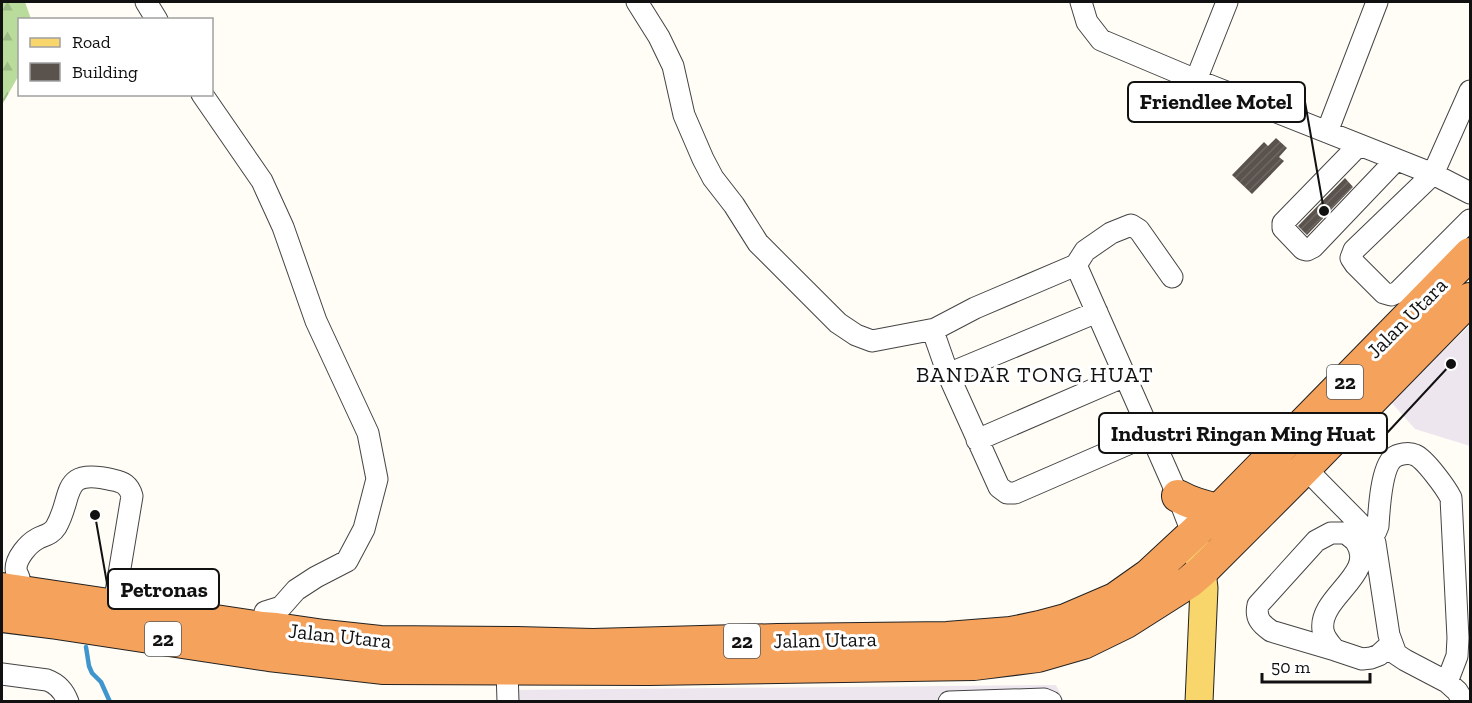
<svg xmlns="http://www.w3.org/2000/svg" width="1472" height="703" font-family="'Zilla Slab',serif">
  <defs>
    <pattern id="forest-firs" width="22" height="20" patternUnits="userSpaceOnUse" patternTransform="scale(1.5)"><rect width="22" height="20" fill="#b9dc9c"/><path d="M5 1l3.5 6h-7zM16 11l3.5 6h-7z" fill="#9ebc85"/></pattern>
    <pattern id="building-hatch" width="6" height="6" patternUnits="userSpaceOnUse" patternTransform="scale(1.5)"><rect width="6" height="6" fill="#5a524d"/><path d="M-1 1l2-2M0 6l6-6M5 7l2-2" fill="none" stroke="#6d6662"/></pattern>
  </defs>
  <rect width="100%" height="100%" fill="#fffdf5"/>
  <!-- industrial -->
  <path fill="#eee6ef" d="M1470,325V446L1415,429L1391,402Z
    M1056,685L1064,701L499,702V690Z"/>
  <!-- forest -->
  <path fill="url(#forest-firs)" d="M2,2H25L31,19L20,20L19,75L2,105Z"/>
  <g fill="none" stroke-linecap="round" stroke-linejoin="round">
    <!-- stream -->
    <path stroke="#3f96cf" stroke-width="4.5" d="M86,647L89,666L92,673L101,682L110,702"/>
  </g>
  <!-- building -->
  <path fill="url(#building-hatch)" d="M1276,138L1287,148L1279,157L1284,161L1252,194L1232,175L1264,142L1268,146Z
    M1345,178L1353,187L1307,235L1298,226Z"/>
  <g fill="none" stroke-linecap="round" stroke-linejoin="round">
    <!-- minor casing -->
    <g stroke="#444" stroke-width="23">
      <path id="minor" d="M146,2L157,20
        M637,2L659,37L673,66L684,115L703,159L713,178L734,205L758,243L838,323L856,335L872,341L935,329
        M1081,2L1087,22L1101,40L1196,80L1433,174L1470,193
        M1196,80L1227,2
        M1470,91L1433,174L1354,250L1351,258L1355,264L1384,293L1391,295L1398,292L1470,220
        M202,94L262,181L283,227L316,321L368,433L377,479L364,529L347,561L316,577L296,590L281,607L265,612
        M1327,132L1377,2
        M1359,145L1283,223V228L1303,249L1307,250L1313,247L1396,160
        M1076,265L1178,496L1193,535
        M1097,312L948,374L999,487L1007,493H1015L1151,434
        M948,374L934,334L935,329L975,308L1076,265L1085,251L1111,233L1131,225L1139,230L1172,277
        M977,440L1125,376
        M1305,468L1372,536L1375,543L1389,635L1396,654L1405,660L1447,682L1457,691L1464,702
        M1372,536L1376,531L1378,526C1379,511 1381,469 1393,458C1398,454 1409,452 1415,455C1425,459 1446,488 1451,498L1458,638L1457,656L1447,682
        M19,578C18,575 16,572 16,569C16,558 28,544 37,539C44,535 51,535 56,527C74,496 59,467 113,480C123,482 129,485 132,496L116,592
        M1335,650C1330,644 1324,638 1323,630C1318,597 1378,574 1356,542C1354,539 1349,536 1346,533H1331L1316,541L1258,605C1255,618 1261,624 1271,631L1335,650L1362,659L1371,658L1379,655L1391,644
        M507,670L508,702
        M2,674L47,680C58,684 64,691 68,702
        M949,702L1044,699L1051,702"/>
    </g>
    <!-- major casing -->
    <g stroke="#222" stroke-width="29">
      <path id="major" d="M1193,535L1202,571L1204,588L1199,702"/>
    </g>
    <!-- highway casing -->
    <g stroke="#222" stroke-width="34">
      <path id="highway" d="M1178,496C1192,504 1204,507 1219,510
        M2,589L262,628L276,629L324,636L380,642L517,643L593,645L778,640L947,638L1011,633L1040,627L1066,620L1115,599L1149,575L1219,510L1470,254
        M2,616L57,623L269,655L384,668L649,669L974,664L1038,656L1083,643L1126,622L1189,582L1202,571L1305,468L1470,299"/>
    </g>
    <!-- minor -->
    <use href="#minor" stroke="#fff" stroke-width="21"/>
    <!-- major -->
    <use href="#major" stroke="#f9d66b" stroke-width="27"/>
    <!-- highway -->
    <use href="#highway" stroke="#f5a25d" stroke-width="32"/>
  </g>
  <g text-anchor="middle" stroke-width="6" stroke-linejoin="round" paint-order="stroke">
    <!-- shield labels -->
    <g fill="#fff" stroke="#585858" stroke-width="1.5">
      <rect x="1327" y="365" width="36" height="34" rx="4.5"/>
      <rect x="145" y="622" width="36" height="34" rx="4.5"/>
      <rect x="724" y="624" width="36" height="34" rx="4.5"/>
    </g>
    <g font-size="20" font-weight="bold" fill="#111">
      <text x="1345" y="389">22</text>
      <text x="163" y="646">22</text>
      <text x="742" y="648">22</text>
    </g>
    <!-- street labels -->
    <g font-size="21" fill="#111" stroke="#fff">
      <text transform="translate(1407 318) rotate(-45)" y="7">Jalan Utara</text>
      <text transform="translate(340 636) rotate(6)" y="7">Jalan Utara</text>
      <text transform="translate(825 640) rotate(-1)" y="7">Jalan Utara</text>
    </g>
    <!-- neighbourhood labels -->
    <g font-size="22" letter-spacing="1.5" fill="#111" stroke="#fff">
      <text x="1035" y="382">BANDAR TONG HUAT</text>
    </g>
  </g>
  <!-- callouts -->
  <path fill="none" stroke="#111" stroke-width="2" d="M1324 211L1305 102M1451 364L1387 433M95 515L108 589"/>
  <g fill="#111" stroke="#fff" stroke-width="2">
    <circle cx="1324" cy="211" r="6"/>
    <circle cx="1451" cy="364" r="6"/>
    <circle cx="95" cy="515" r="6"/>
  </g>
  <g fill="#fff" stroke="#111" stroke-width="2">
    <rect x="1128" y="82" width="177" height="40" rx="6"/>
    <rect x="1099" y="413" width="288" height="40" rx="6"/>
    <rect x="108" y="569" width="111" height="40" rx="6"/>
  </g>
  <g font-size="22" text-anchor="middle" font-weight="bold" fill="#111">
    <text x="1216" y="109">Friendlee Motel</text>
    <text x="1243" y="441">Industri Ringan Ming Huat</text>
    <text x="164" y="597">Petronas</text>
  </g>
  <!-- border -->
  <rect width="1472" height="703" fill="none" stroke="#111111" stroke-width="6"/>
  <!-- legend -->
  <rect x="18" y="18" width="195" height="78" fill="#ffffff" stroke="#a0a0a0" stroke-width="1.5"/>
  <rect x="30" y="38" width="30" height="9" fill="#f9d66b" stroke="#a0a0a0" stroke-width="1.5"/>
  <text x="72" y="48" font-size="18" fill="#111111">Road</text>
  <rect x="30" y="63" width="30" height="18" fill="#5a524d" stroke="#a0a0a0" stroke-width="1.5"/>
  <text x="72" y="78" font-size="18" fill="#111111">Building</text>
  <!-- scale -->
  <path d="M1262 673v9h108v-9" fill="none" stroke="#111111" stroke-width="3"/>
  <text x="1271" y="673" font-size="18" fill="#111111" stroke="#ffffff" stroke-width="4.5" paint-order="stroke">50 m</text>
</svg>
